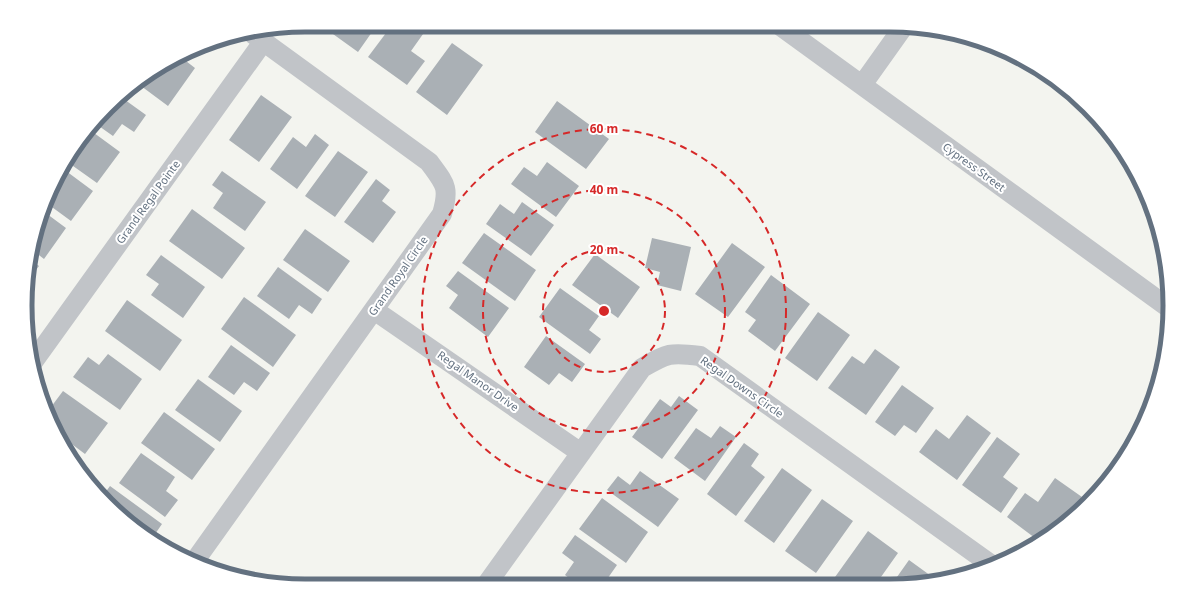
<svg xmlns="http://www.w3.org/2000/svg" width="1195" height="611" font-family="'Noto Sans',sans-serif">
  <rect width="100%" height="100%" fill="#f3f4ef"/>
  <!-- building -->
  <path fill="#aab0b5" d="M329,25H377L358,52L326,29Z
    M392,25H425L428,27L411,51L425,61L407,85L368,57Z
    M452,43L483,65L447,115L416,92Z
    M182,58L195,68L168,106L137,83L138,81Z
    M261,95L292,117L259,162L229,140Z
    M121,97L146,115L134,132L122,124L113,136L96,124Z
    M557,101L609,139L586,169L535,132Z
    M90,130L120,152L97,183L66,161L72,150Z
    M315,134L329,145L297,189L270,169L293,137L306,147Z
    M338,151L368,172L335,217L305,196Z
    M547,162L579,186L556,217L511,184L524,167L537,176Z
    M62,168L93,191L71,221L45,202Z
    M222,171L266,202L245,231L213,208L223,193L212,185Z
    M376,179L390,190L382,201L396,212L373,243L344,222Z
    M522,202L554,225L531,256L486,224L500,204L514,214Z
    M192,209L245,248L222,279L169,241Z
    M43,211L66,228L44,259L31,249Z
    M305,229L350,261L328,292L283,260Z
    M484,233L536,270L515,301L462,263Z
    M652,238L691,247L681,291L657,285L660,272L645,268Z
    M732,243L765,267L728,317L695,294Z
    M595,254L640,287L618,318L572,285Z
    M161,255L205,287L183,318L151,295L159,284L146,275Z
    M30,259L39,266L30,278Z
    M278,267L322,299L312,314L299,305L289,319L257,296Z
    M458,271L509,308L488,337L449,308L458,295L446,286Z
    M771,275L810,304L775,351L748,331L756,320L745,312Z
    M560,288L599,316L589,330L601,339L590,354L539,317Z
    M244,297L296,335L273,367L221,329Z
    M127,300L182,340L160,371L105,331Z
    M818,312L850,335L817,381L785,358Z
    M546,336L585,364L572,382L559,373L549,385L524,367Z
    M231,345L270,373L257,391L244,382L234,395L208,377Z
    M875,349L900,367L866,415L828,388L852,356L864,364Z
    M108,354L142,379L120,410L73,377L88,357L99,365Z
    M198,379L242,411L220,442L175,410Z
    M902,385L934,408L916,433L904,425L895,436L875,422Z
    M63,391L108,423L85,454L57,433L54,429L48,411Z
    M679,396L698,410L662,459L632,437L660,399L671,407Z
    M164,412L215,449L192,480L141,443Z
    M967,415L991,433L957,480L919,452L936,429L949,439Z
    M720,426L736,437L705,481L674,458L696,428L711,438Z
    M997,437L1020,454L1003,477L1018,488L1001,513L962,485Z
    M744,443L759,454L751,466L765,477L736,516L707,494Z
    M141,453L175,477L166,491L178,500L165,517L119,483Z
    M782,468L812,490L774,543L744,521Z
    M640,471L679,499L658,527L607,490L618,476L630,485Z
    M1055,478L1082,497L1058,529L1039,541L1007,517L1025,493L1038,502Z
    M110,486L162,524L153,537L107,504L102,497Z
    M602,498L648,532L626,563L579,529Z
    M822,499L853,521L816,573L785,551Z
    M868,531L898,553L876,584H830Z
    M575,535L617,565L603,585H578L565,575L574,562L562,553Z
    M909,560L938,581L926,584H892Z"/>
  <g fill="none" stroke-linecap="round" stroke-linejoin="round">
    <!-- minor -->
    <path stroke="#c1c4c8" stroke-width="20" d="M779,25L1169,308
      M862,85L904,26
      M374,310L581,453
      M33,362L263,42
      M194,562L442,214C450,187 445,184 429,162L253,34
      M486,585L642,368C667,353 671,352 700,356L993,566"/>
  </g>
  <!-- distance rings -->
  <g fill="none" stroke="#d62828" stroke-width="2" stroke-dasharray="7 5">
    <circle cx="604" cy="311" r="61"/>
    <circle cx="604" cy="311" r="121"/>
    <circle cx="604" cy="311" r="182"/>
  </g>
  <g text-anchor="middle" stroke-width="4" stroke-linejoin="round" paint-order="stroke">
    <!-- street labels -->
    <g font-size="11" fill="#637180" stroke="#fff">
      <text transform="translate(974 167) rotate(36)" y="4">Cypress Street</text>
      <text transform="translate(148 202) rotate(-54)" y="4">Grand Regal Pointe</text>
      <text transform="translate(398 276) rotate(-55)" y="4">Grand Royal Circle</text>
      <text transform="translate(478 381) rotate(35)" y="4">Regal Manor Drive</text>
      <text transform="translate(742 387) rotate(35)" y="4">Regal Downs Circle</text>
    </g>
  </g>
  <!-- crop -->
  <path d="M0 0H1195V611H0ZM305 32H890A273 273 0 0 1 1163 305V306A273 273 0 0 1 890 579H305A273 273 0 0 1 32 306V305A273 273 0 0 1 305 32Z" fill="#fff" fill-rule="evenodd"/>
  <path fill="none" stroke="#637180" stroke-width="5" d="M305 32H890A273 273 0 0 1 1163 305V306A273 273 0 0 1 890 579H305A273 273 0 0 1 32 306V305A273 273 0 0 1 305 32Z"/>
  <circle cx="604" cy="311" r="6" fill="#d62828" stroke="#fff" stroke-width="2"/>
  <g font-size="12" text-anchor="middle" font-weight="bold" fill="#d62828" stroke="#fff" stroke-width="4" stroke-linejoin="round" paint-order="stroke">
    <text x="604" y="133">60 m</text>
    <text x="604" y="194">40 m</text>
    <text x="604" y="254">20 m</text>
  </g>
</svg>
